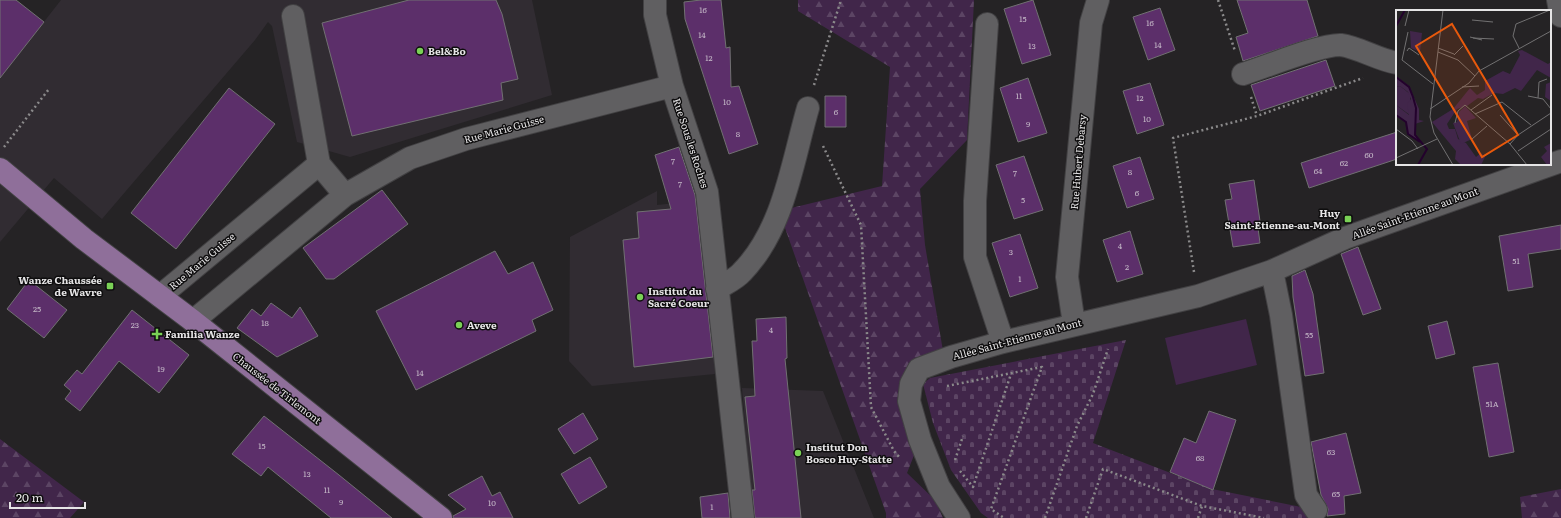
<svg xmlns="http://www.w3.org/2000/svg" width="1561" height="518" font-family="Literata,serif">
  <defs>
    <pattern id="forest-firs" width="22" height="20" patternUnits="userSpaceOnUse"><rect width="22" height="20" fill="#41264a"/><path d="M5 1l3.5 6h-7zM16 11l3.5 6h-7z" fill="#5c4564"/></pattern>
    <pattern id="cemetery-stones" width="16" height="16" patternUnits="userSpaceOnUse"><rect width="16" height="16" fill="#41264a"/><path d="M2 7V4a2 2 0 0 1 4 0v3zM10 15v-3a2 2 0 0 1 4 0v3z" fill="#5c4564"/></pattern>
  </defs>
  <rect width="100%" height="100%" fill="#252325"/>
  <!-- built -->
  <path fill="#312c32" d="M61,0H532L552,95L350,157L297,142L272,26L268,22L255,40L102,219L54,178L0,242V78Z
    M657,191V205L703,200L715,374L592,386L569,361L570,237Z
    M742,388L823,391L874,518H753Z"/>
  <!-- forest -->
  <path fill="url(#forest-firs)" d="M798,0H974L967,140L920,189L925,245L943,351L919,369L920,440L907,473L935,500L943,518H886V513L779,211L882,186L890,67L798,11Z
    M0,439L84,502L70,518H0Z
    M1561,489V518H1522L1520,497Z"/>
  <!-- cemetery -->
  <path fill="url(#cemetery-stones)" d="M1126,340L1093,443L1212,489L1311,509L1310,518H988L981,513L951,470L933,423L923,384L930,378Z"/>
  <!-- pitch -->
  <path fill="#41264a" d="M1246,319L1257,365L1176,385L1165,338Z"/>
  <!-- building -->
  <path fill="#5c2f6a" stroke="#717072" d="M0,0H16L44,22L0,78Z
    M409,0H496L502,14L518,79L501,83L503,100L352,136L322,23Z
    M701,0H721L726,48L730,47L731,87L739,86L758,144L729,154L685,19L684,2Z
    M1033,0L1051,55L1022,64L1004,9Z
    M1237,0H1307L1318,36L1243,61L1236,37L1248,33Z
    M1160,8L1175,50L1148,60L1133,17Z
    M1326,60L1335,86L1260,111L1251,85Z
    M1028,78L1047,133L1018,142L1000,88Z
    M1150,83L1164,125L1137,134L1123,91Z
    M229,88L275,124L176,249L131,213Z
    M825,96H846V127H825Z
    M1397,132V159L1309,188L1301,163Z
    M679,147L695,195L713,357L634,367L623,240L639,238L637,212L671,209L655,155Z
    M1024,156L1043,210L1014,219L996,165Z
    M1140,157L1154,199L1127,208L1113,166Z
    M1254,180L1261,228H1258L1260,243L1233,247L1225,200L1232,199L1229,184Z
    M382,190L408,224L334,279H326L303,248Z
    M1561,225V249L1528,254L1533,287L1508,291L1499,236Z
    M1130,231L1143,274L1117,282L1103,240Z
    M1020,234L1038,288L1010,297L992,243Z
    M1358,247L1381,309L1363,315L1341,254Z
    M495,251L508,274L533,262L553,310L532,320L536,331L416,390L376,311Z
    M1305,270L1313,294L1324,373L1305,376L1293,297L1292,276Z
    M29,280L67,310L44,338L7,309Z
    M271,303L292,318L300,307L318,336L277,357L237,328L252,309L261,316Z
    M132,310L189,355L159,393L119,361L80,411L65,399L71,391L64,385L77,370L82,374Z
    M786,317L787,358L785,359L801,518H755L752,490H755L745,397L755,396L752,341H757L756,319Z
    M1447,321L1455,354L1436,359L1428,326Z
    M1498,363L1514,452L1489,457L1473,367Z
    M1209,411L1236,420L1213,490L1170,472L1184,438L1196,443Z
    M583,413L598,439L574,454L558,429Z
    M264,416L339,475L392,518H331L268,467L261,476L232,454Z
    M1346,433L1361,493L1344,496L1345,514L1327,516L1328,509L1321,495L1311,442Z
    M590,457L607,487L579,504L561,474Z
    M482,476L492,496L500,492L513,518H453V516L466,509L448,495Z
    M728,493L730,518H702L700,497Z"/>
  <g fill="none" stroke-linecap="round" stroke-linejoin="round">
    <!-- minor casing -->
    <g stroke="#424143" stroke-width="24">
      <path id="minor" d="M655,0V15L672,86L707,192L743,518
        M1558,0L1561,16
        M293,16L319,164L345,195
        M987,24L975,201V257L1003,342
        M1243,74C1266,67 1320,44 1341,45C1358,47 1378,60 1397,63
        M1272,271L1281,315L1306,495L1316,510
        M717,289C725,284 736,279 742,272C784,229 792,163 808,108
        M160,296L319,164
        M193,321L345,195L410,158L466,139L672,86
        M1074,324L1067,277L1091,23L1098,0
        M959,518L939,487L920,440L909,401L911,384L919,369L951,357L1003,342L1198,296L1272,271L1345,238L1561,161"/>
    </g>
    <!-- major casing -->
    <g stroke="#424143" stroke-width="24">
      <path id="major" d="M0,169L84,239L193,321L441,518"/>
    </g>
    <!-- path -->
    <path stroke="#8a898a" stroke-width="2.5" stroke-dasharray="2 3" stroke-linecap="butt" d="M1218,0L1235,51
      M814,85L841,0
      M1251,97L1257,116
      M823,146L861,225L871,407L894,451L900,458
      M4,147L49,89
      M1194,272L1173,138L1257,116L1363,78
      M947,386L1042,367L991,509L1004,518
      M955,460L963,436
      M960,471L973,487L1011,374
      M1045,518L1077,426L1093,394L1108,349
      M1086,518L1103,469L1202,506L1264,518
      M1198,518L1202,506"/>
    <!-- minor -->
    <use href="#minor" stroke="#605f61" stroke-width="22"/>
    <!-- major -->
    <use href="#major" stroke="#8f6f9a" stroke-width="22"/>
  </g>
  <!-- markers -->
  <g fill="#7ad156" stroke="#0e0d0e" stroke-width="1.5">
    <circle cx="420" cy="51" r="4"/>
    <rect x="1344" y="215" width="8" height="8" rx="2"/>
    <rect x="106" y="282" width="8" height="8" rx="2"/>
    <circle cx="640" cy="297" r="4"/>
    <circle cx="459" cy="325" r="4"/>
    <path d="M155 328h4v4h4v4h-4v4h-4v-4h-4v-4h4z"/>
    <circle cx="798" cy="453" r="4"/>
  </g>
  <g text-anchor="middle" stroke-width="3" stroke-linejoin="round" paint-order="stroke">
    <!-- number labels -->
    <g font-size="8" fill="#c4b8c7">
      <text x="703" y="13">16</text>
      <text x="1023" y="22">15</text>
      <text x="1150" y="26">16</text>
      <text x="702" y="38">14</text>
      <text x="1158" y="48">14</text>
      <text x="1032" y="49">13</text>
      <text x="709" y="61">12</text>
      <text x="1019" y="99">11</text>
      <text x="1140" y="101">12</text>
      <text x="727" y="105">10</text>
      <text x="836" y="115">6</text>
      <text x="1147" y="122">10</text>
      <text x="1028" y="127">9</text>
      <text x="738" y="137">8</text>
      <text x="1369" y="158">60</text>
      <text x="673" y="164">7</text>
      <text x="1344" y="166">62</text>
      <text x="1318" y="174">64</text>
      <text x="1130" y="175">8</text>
      <text x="1015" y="176">7</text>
      <text x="680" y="187">7</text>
      <text x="1137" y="196">6</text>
      <text x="1023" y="203">5</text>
      <text x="1120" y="249">4</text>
      <text x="1011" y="255">3</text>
      <text x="1516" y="264">51</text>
      <text x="1127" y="270">2</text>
      <text x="1020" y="282">1</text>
      <text x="37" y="312">25</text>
      <text x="265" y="326">18</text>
      <text x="135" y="328">23</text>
      <text x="771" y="333">4</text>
      <text x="1309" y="338">55</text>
      <text x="161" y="372">19</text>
      <text x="420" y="376">14</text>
      <text x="1492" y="407">51A</text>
      <text x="262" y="449">15</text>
      <text x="1331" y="455">63</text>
      <text x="1200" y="461">68</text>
      <text x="307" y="477">13</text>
      <text x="327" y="493">11</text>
      <text x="1336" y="497">65</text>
      <text x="341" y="505">9</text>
      <text x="492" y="506">10</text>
      <text x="712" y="510">1</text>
    </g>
    <!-- poi labels -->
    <g font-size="10" font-weight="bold" fill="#e6e5e6" stroke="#0e0d0e" text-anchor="start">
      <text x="428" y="55">Bel&amp;Bo</text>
      <text x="1340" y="217" text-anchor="end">Huy<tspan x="1340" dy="12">Saint-Etienne-au-Mont</tspan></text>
      <text x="102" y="284" text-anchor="end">Wanze Chaussée<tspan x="102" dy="12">de Wavre</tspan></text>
      <text x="648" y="295">Institut du<tspan x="648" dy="12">Sacré Coeur</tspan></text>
      <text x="467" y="329">Aveve</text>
      <text x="165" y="338">Familia Wanze</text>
      <text x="806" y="451">Institut Don<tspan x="806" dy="12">Bosco Huy-Statte</tspan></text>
    </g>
    <!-- street labels -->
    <g font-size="10" fill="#e6e5e6" stroke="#0e0d0e">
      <text transform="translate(504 129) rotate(-15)" y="4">Rue Marie Guisse</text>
      <text transform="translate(691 143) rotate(72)" y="4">Rue Sous les Roches</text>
      <text transform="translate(1078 162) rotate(-85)" y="4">Rue Hubert Debarsy</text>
      <text transform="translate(1415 213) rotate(-20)" y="4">Allée Saint-Etienne au Mont</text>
      <text transform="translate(202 261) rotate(-40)" y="4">Rue Marie Guisse</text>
      <text transform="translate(1017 339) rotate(-15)" y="4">Allée Saint-Etienne au Mont</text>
      <text transform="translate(277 388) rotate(38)" y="4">Chaussée de Tirlemont</text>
    </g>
  </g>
  <!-- overview -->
  <g transform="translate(1396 10)">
    <rect width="155" height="155" fill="#252325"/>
    <path d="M4,76L14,84V105L0,95V77Z" fill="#41264a"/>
    <path d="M14,21L26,23L24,42L15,38ZM126,40L152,54L155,52V68L141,60L125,81L119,78L107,84L98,83L87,89L82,88L71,96L61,99L51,114L53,119H59L62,129L70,133L80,147L85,143L89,147L85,155H65L59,149L60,141L36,112L57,99L74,78L81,85L89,80V71L107,61L114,64L124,45L122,41ZM0,66L13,76L23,99V110L28,111L19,114V125L24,132L12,124L10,112L0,106V95L13,105L11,94L15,89L12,82L4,76L0,77ZM155,72V91L149,87L150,74ZM155,133V155H151L145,147L151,141L148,137Z" fill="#41264a"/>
    <path d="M69,96L80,108L71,111L76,129L65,134L57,113L61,112L63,102Z" fill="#41264a"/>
    <path fill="none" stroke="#23022c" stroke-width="2" d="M0,16L9,0M0,67L13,77L17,87L20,98L19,125L31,139L22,155M0,105L10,112L12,124L24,132"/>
    <path fill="none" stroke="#727172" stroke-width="1" d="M47,0L34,107L38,123L57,155M76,10L97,12M9,16L13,0M12,22L6,50L37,74M74,27L86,30M77,28L98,29M42,38L58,44M123,38L117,26L120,14L154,0M11,41L13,38L23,45M42,42L62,50L79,66M58,45L67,36M66,77L83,76M132,86L142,88L143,72L151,69M142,88L147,89L155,99M34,99L73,73L83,61L155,21M75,100L96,85M79,104L106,92L135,115M104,105L122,125M59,113L62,101L69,95L114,134L131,155M0,119L16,131L22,139M76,129L91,116M114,134L122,125L155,103M122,141L155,119M0,148L41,129"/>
    <path fill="#e8590c" fill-opacity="0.15" stroke="#e8590c" stroke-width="2" d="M56,14L122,125L86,147L20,36Z"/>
    <rect width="155" height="155" fill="none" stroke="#e6e5e6" stroke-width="2"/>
  </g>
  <!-- scale -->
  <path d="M10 502v6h75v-6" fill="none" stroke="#e6e5e6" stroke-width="2"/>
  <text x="16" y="502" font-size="12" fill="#e6e5e6" stroke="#0e0d0e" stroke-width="3" paint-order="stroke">20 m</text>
</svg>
